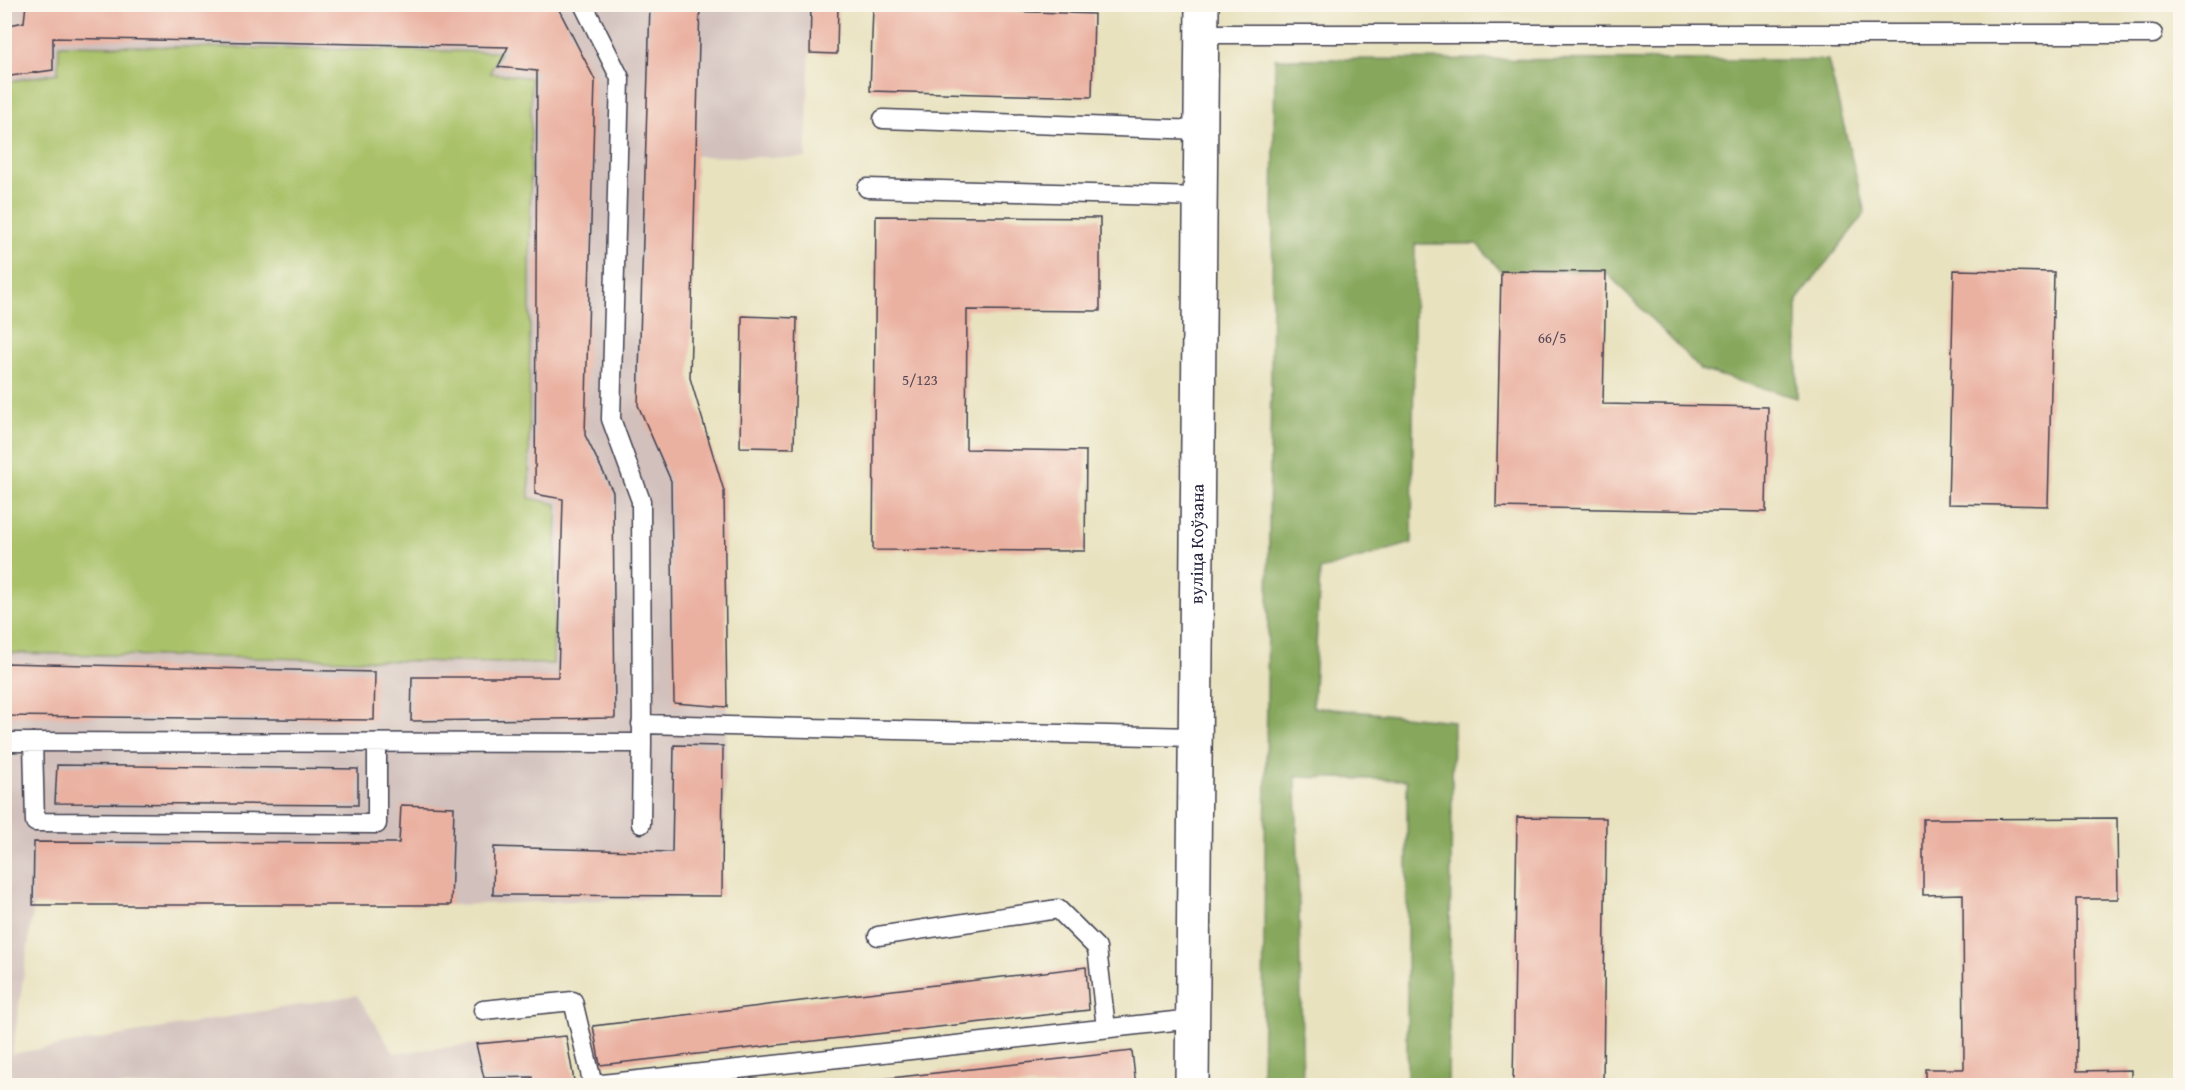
<svg xmlns="http://www.w3.org/2000/svg" width="2185" height="1090" font-family="'Gentium Book Plus',serif">
  <rect width="100%" height="100%" fill="#fbf7ec"/>
  <filter id="ink" filterUnits="userSpaceOnUse"><feTurbulence type="fractalNoise" baseFrequency=".0167" numOctaves="2"/><feDisplacementMap in="SourceGraphic" scale="12" xChannelSelector="R" yChannelSelector="G"/><feConvolveMatrix kernelMatrix="1 2 1 2 8 2 1 2 1" color-interpolation-filters="sRGB"/></filter>
  <filter id="wash" filterUnits="userSpaceOnUse"><feTurbulence type="fractalNoise" baseFrequency=".008" numOctaves="4" result="noise"/><feDisplacementMap in="SourceGraphic" scale="24" xChannelSelector="R" yChannelSelector="G"/><feGaussianBlur stdDeviation="1.35" result="paint"/><feColorMatrix in="noise" values="0 0 0 0 0 0 0 0 0 0 0 0 0 0 0 0 0 1.4 0 .05"/><feComposite in="paint" operator="in"/></filter>
  <g filter="url(#wash)">
    <rect width="100%" height="100%" fill="#e8e2bf"/>
    <!-- industrial -->
    <path fill="#d1c0bc" d="M5,5H811L806,158L696,156L690,378L724,491L727,697L722,896L451,905H34L12,1054L357,995L394,1053L476,1044L484,1078L532,1077L533,1085L5,1086Z"/>
    <!-- green -->
    <path fill="#a9c167" stroke="#667251" stroke-width="1.5" d="M59,45L500,52L490,73L531,78L529,498L557,504L553,664L9,653L4,632L5,82L58,73Z"/>
    <!-- forest -->
    <path fill="#86a75c" stroke="#54644c" stroke-width="1.5" d="M1275,59L1828,60L1865,213L1797,300V398L1701,370L1606,272L1501,271L1477,244H1415L1412,543L1320,570L1313,707L1453,721L1448,1085H1407V780L1296,777L1303,1085L1262,1086Z"/>
    <g id="blocks">
      <!-- building -->
      <path fill="#eab1a1" d="M26,4H556L595,80L585,435L613,492L615,718L411,721L412,677H558L563,499L535,494L537,71L498,67L508,47L53,38V70L4,77V26L24,22Z
        M650,4H700L690,378L724,491L727,707L674,703L671,481L638,405Z
        M811,4H838L837,54L810,53Z
        M873,7L1094,14L1092,97L870,91Z
        M876,216L1100,218V311L967,310L966,449L1086,451L1085,551L873,550Z
        M1954,270L2054,272L2048,506L1948,504Z
        M1501,271L1606,272L1603,404L1768,407L1766,512L1496,507Z
        M742,316L797,318L794,448L740,447Z
        M4,663L375,672L374,720L4,716Z
        M674,745L723,746L722,896L493,895L494,847L672,852Z
        M57,765L358,769V805L55,803Z
        M401,805L454,807L451,905H33L34,842L399,843Z
        M1517,817L1606,818L1603,1086H1513Z
        M2117,818L2118,899H2076L2077,1071L2131,1070V1086H1925V1069H1964L1963,894L1923,895V819Z
        M1086,967L1089,1010L600,1065L593,1026Z
        M566,1036L575,1086H533L532,1077L484,1078L476,1044Z
        M1132,1051L1136,1086H837V1084Z"/>
    </g>
  </g>
  <g filter="url(#ink)">
    <use href="#blocks" fill-opacity="0" stroke="#403f4f" stroke-width="1.5"/>
    <g fill="none" stroke-linecap="round" stroke-linejoin="round">
      <!-- service casing -->
      <g stroke="#403f4f" stroke-width="21">
        <path id="service" d="M1202,34H2153
          M883,119L1201,130
          M867,188L1200,197
          M641,724L1195,737
          M4,742L642,743L641,501L611,419L620,78L583,4
          M33,742L35,822L377,824V743
          M641,824L642,743
          M878,936L1058,909L1097,948L1106,1028
          M483,1010L573,1001L593,1085L1192,1019"/>
      </g>
      <!-- minor casing -->
      <g stroke="#403f4f" stroke-width="36">
        <g id="minor">
          <path id="s1" d="M1192,1086L1202,4"/>
        </g>
      </g>
      <!-- service -->
      <use href="#service" stroke="#fff" stroke-width="18"/>
      <!-- minor -->
      <use href="#minor" stroke="#fff" stroke-width="33"/>
    </g>
  </g>
  <g text-anchor="middle" stroke-width="6" stroke-linejoin="round" paint-order="stroke">
    <!-- number labels -->
    <g font-size="15" fill="#544654">
      <text x="1552" y="343">66/5</text>
      <text x="920" y="385">5/123</text>
    </g>
    <!-- street labels -->
    <g font-size="18" fill="#22223b" stroke="#fbf7ec">
      <text dy="6" stroke="none"><textPath href="#s1" startOffset="542">вуліца Коўзана</textPath></text>
    </g>
  </g>
  <!-- margin -->
  <rect width="2185" height="1090" fill="none" stroke="#fbf7ec" stroke-width="24"/>
</svg>
